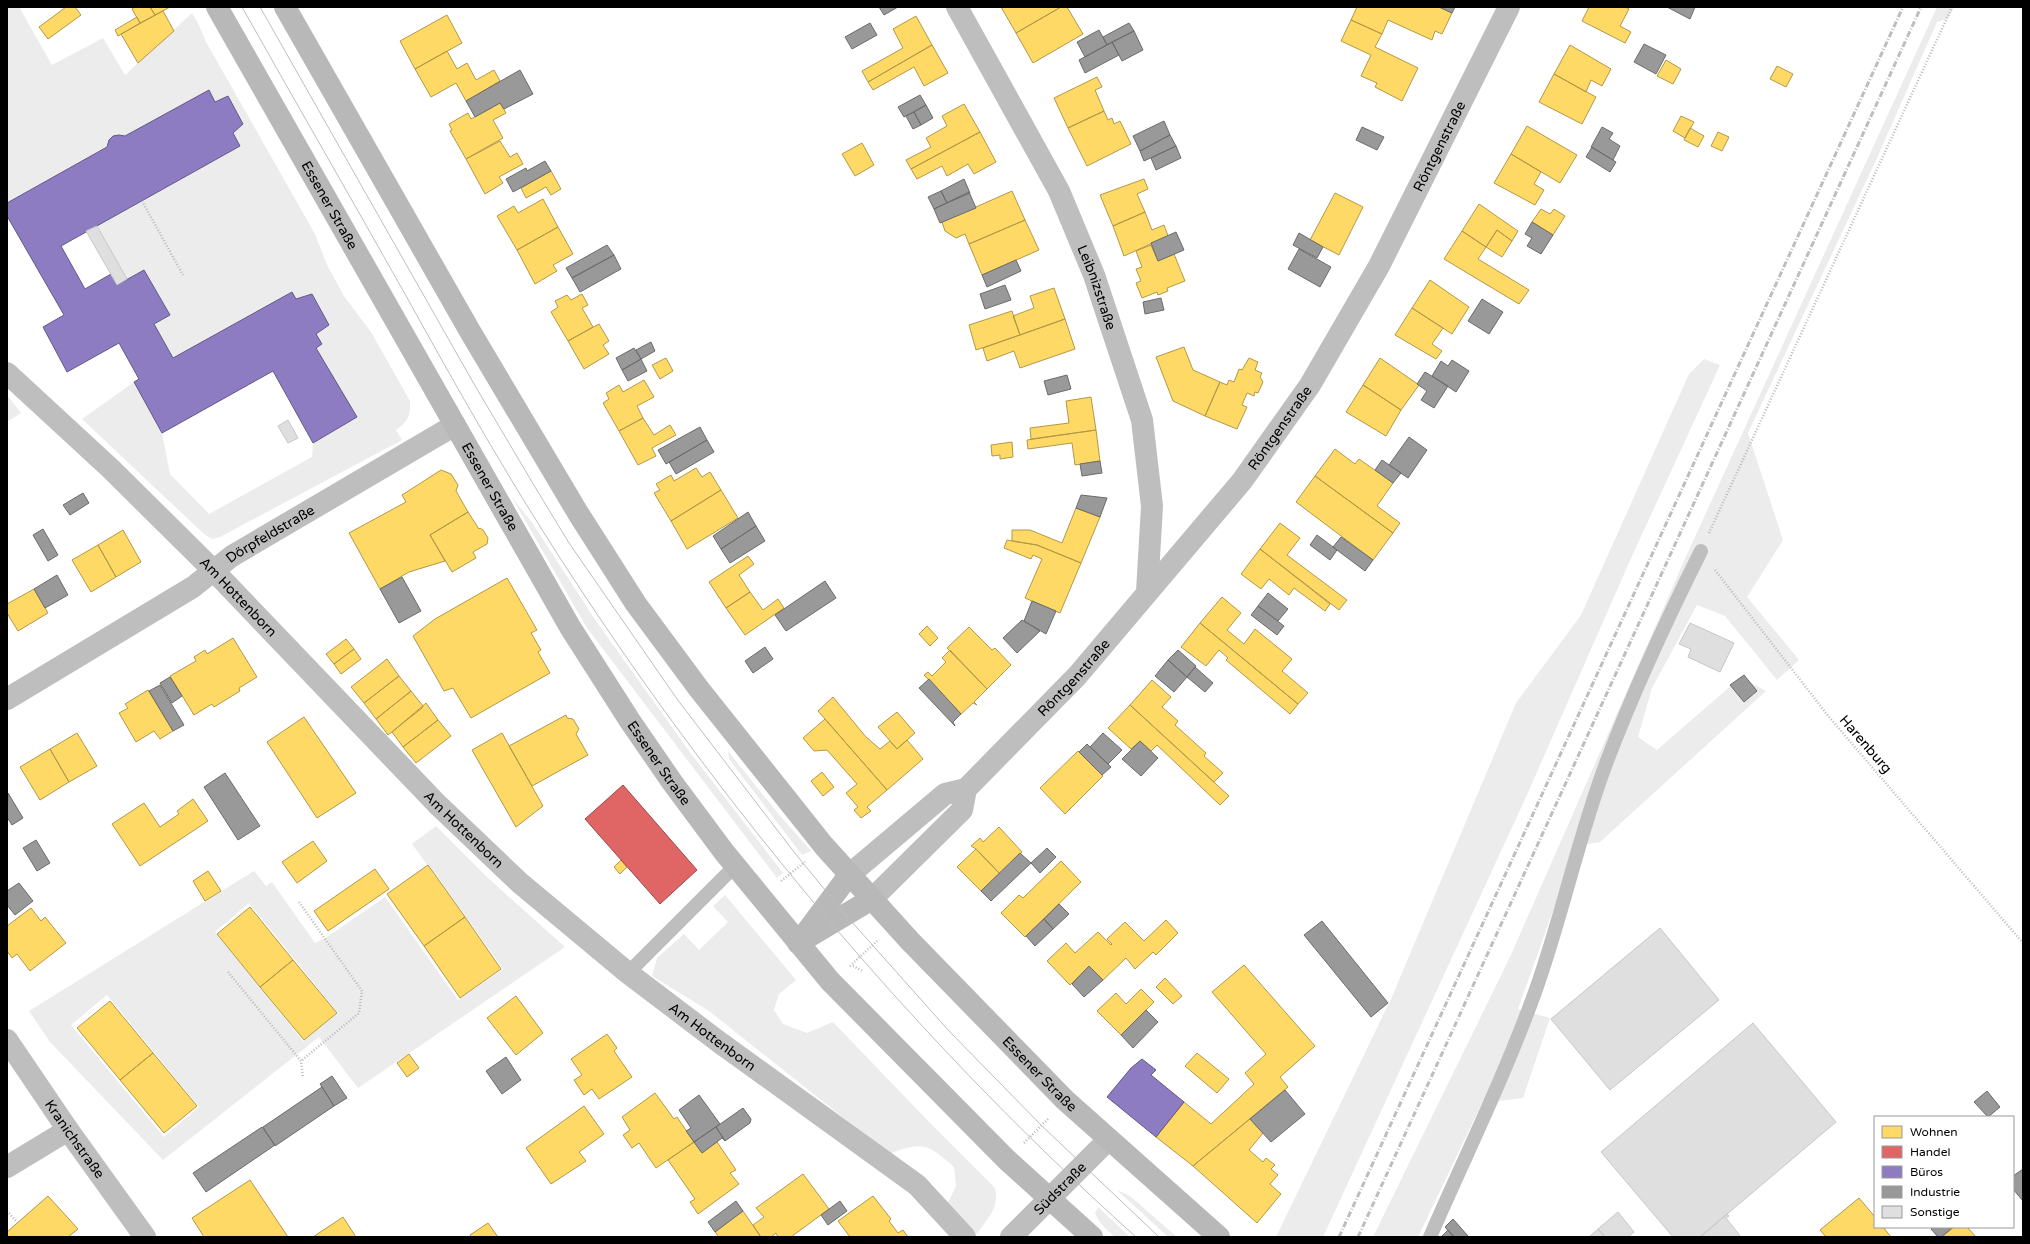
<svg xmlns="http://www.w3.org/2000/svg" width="2030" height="1244" font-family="'Varela Round',sans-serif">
  <rect width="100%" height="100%" fill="#fff"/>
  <!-- green -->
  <path fill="#ececec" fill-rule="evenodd" d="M7,7H19L52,65L103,38L125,75L192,13L197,21L206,42L315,234L327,265L344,296L371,332L410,401C411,415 408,422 396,430L402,440L220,537L212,539L204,534L82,419L134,382L162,433L170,474L209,514L312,457L313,443L357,417L316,348V334L329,325L312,294L296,299L291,292L173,358L154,324L170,315L144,270L127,279L97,226L240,146L233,133L243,124L228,96L125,136C115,134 110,137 107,147L7,203Z
    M1937,7H1954L1949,18L1937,22L1877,158L1748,433L1783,540L1747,597L1799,660L1777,680L1725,616L1697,605L1652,688L1638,737L1657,750L1741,677L1766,691L1600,842L1576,846L1518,1009L1550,1018L1523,1098L1482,1103L1418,1237H1373L1510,957L1684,561Z
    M1704,359L1720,365L1632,556L1526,797L1323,1237H1276L1391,999L1516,703L1581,615L1689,374Z
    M7,395L21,413L7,422Z
    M511,496L533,524L596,621L689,751L783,873L777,878L587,628Z
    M728,751L776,811L811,851L802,855L729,759Z
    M436,826L488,878L565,947L358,1088L319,1037L163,1160L50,1042L29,1011L254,871L266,886L272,882L315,943L327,937L385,897L458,1000L503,969L429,865L426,863L412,844ZM249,903L338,1013L303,1041L215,932ZM107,995L199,1107L164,1137L71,1025Z
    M725,895L796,980L779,994L774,1010L783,1024L807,1033L833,1022L929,1122L995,1188C1000,1207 988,1218 977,1234L947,1205L956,1186L954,1167C928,1144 923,1141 889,1154L709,1011L652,976L657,958L684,934L699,950L728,922L713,906Z
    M1117,1190L1130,1196L1177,1237H1168Z
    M1098,1207L1130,1237H1115C1107,1230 1099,1224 1095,1213Z"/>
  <!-- homes -->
  <path fill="#ffd966" stroke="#b29847" d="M66,7H75L81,15L48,39L39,27Z
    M135,7H150L155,15L140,23L132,9Z
    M150,7H170L155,15Z
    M1001,7H1061L1016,33Z
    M1061,7H1067L1083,34L1033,63L1016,33Z
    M1357,7H1439L1452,13L1442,34L1435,31L1432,40L1388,20L1382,34L1351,20Z
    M1589,7H1625L1629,9L1620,26L1631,32L1625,43L1582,21Z
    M163,11L174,31L138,63L121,34Z
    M447,15L462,43L415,69L400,41Z
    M916,16L932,45L868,82L862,71L903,48L893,29Z
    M137,17L140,23L118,36L115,30Z
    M1351,20L1382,34L1375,47L1418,68L1402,101L1375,87L1377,83L1361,76L1371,55L1341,41Z
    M932,45L948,73L924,86L914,67L873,90L868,82Z
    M1570,45L1611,69L1602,86L1591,80L1586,92L1554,74Z
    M447,51L457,69L467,63L476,80L494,70L500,81L466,101L456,83L431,97L415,69Z
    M1666,60L1681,69L1673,84L1657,76Z
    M1777,66L1793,74L1786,87L1770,79Z
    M1554,74L1596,97L1582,124L1539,102Z
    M1097,77L1102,87L1095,90L1104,111L1068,128L1054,98Z
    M500,103L506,113L493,120L503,138L466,159L450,131L452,130L449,124L468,113L471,119Z
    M964,104L980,132L911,169L906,160L931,147L926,138L947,126L942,116Z
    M1104,111L1108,120L1112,118L1114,124L1120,121L1131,144L1087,166L1068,128Z
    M1681,116L1694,122L1685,138L1673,131Z
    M1527,126L1577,155L1560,183L1511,154Z
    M1690,128L1704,136L1698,147L1684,140Z
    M980,132L996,162L974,174L968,164L947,176L942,166L917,179L911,169Z
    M1718,132L1729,137L1722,151L1711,146Z
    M500,141L510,157L517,153L523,164L499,177L503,183L485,194L466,159Z
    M862,143L874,165L855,176L842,154Z
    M1511,154L1541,172L1534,184L1544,190L1535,205L1494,183Z
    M551,171L561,189L551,195L546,187L526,198L521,188Z
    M1144,179L1148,189L1137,194L1145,212L1113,226L1100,195Z
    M1012,191L1025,220L969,244L965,234L956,238L945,231L942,222Z
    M1335,193L1363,207L1339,255L1310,240Z
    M543,199L558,227L517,250L497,216L514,206L518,213Z
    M1479,204L1518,231L1512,241L1497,230L1486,247L1462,231Z
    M1541,209L1550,214L1554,209L1565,216L1553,235L1532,222Z
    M1145,212L1152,230L1164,225L1168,236L1124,256L1113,226Z
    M1025,220L1039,250L982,275L969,244Z
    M558,227L573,254L553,265L557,271L535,284L517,250Z
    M1497,230L1512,241L1502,257L1486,247Z
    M1462,231L1486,247L1478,259L1529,290L1519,304L1444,259Z
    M1151,245L1158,261L1174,254L1185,281L1167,288L1168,291L1158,295L1157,292L1142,298L1136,283L1141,281L1136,269L1142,267L1136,251Z
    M1430,280L1469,307L1452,334L1412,308Z
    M1054,288L1065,319L1020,335L1013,316L1034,308L1030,296Z
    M582,294L588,305L582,308L593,327L568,341L551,312L558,307L555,301L567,295L571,300Z
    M1412,308L1443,328L1432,344L1442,351L1436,359L1395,335Z
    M1012,311L1020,335L976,350L969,325Z
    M1065,319L1075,349L1020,368L1014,351L987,361L983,348Z
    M599,324L609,341L603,345L609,354L584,369L568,341Z
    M1184,347L1193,370L1220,382L1205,416L1173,401L1156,357Z
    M666,358L673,371L660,379L652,365Z
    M1249,358L1258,362L1255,370L1262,373L1260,377L1263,382L1258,393L1255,392L1254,396L1247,393L1242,405L1247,407L1237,429L1205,416L1220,382L1227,385L1229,380L1234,382L1239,369L1242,370Z
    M1380,358L1419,385L1401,410L1363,385Z
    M644,380L654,397L637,406L643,418L619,431L603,403L609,399L606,393L619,385L623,392Z
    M1363,385L1401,410L1386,436L1346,412Z
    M1091,397L1096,430L1031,439L1030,428L1069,423L1066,401Z
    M643,418L654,435L670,425L676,435L652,448L656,456L638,465L619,431Z
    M1096,430L1100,461L1075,465L1072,443L1028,449L1027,440Z
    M1012,442L1013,457L1000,459V455L992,456L991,445Z
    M1335,449L1355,464L1359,459L1393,483L1377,506L1400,523L1393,533L1315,476Z
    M696,468L702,477L710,472L721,490L671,521L654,493L660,490L656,484L671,475L674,481Z
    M441,470L451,474L458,485L456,491L468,512L430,535L445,561L409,572L380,589L349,533L406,502L402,495Z
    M1315,476L1393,533L1373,560L1296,502Z
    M721,490L738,518L687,549L671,521Z
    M1076,508L1100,517L1081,563L1037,545L1012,541V530H1030L1062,543Z
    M468,512L479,529L480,528L483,530L488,538L487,544L473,552L476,558L452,572L430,535Z
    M1280,523L1300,538L1287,555L1347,600L1339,610L1260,549Z
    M123,530L141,562L116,577L98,545Z
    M1007,540L1037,545L1081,563L1060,613L1025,598L1042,559L1033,555L1031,559L1004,548Z
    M98,545L116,577L91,592L72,560Z
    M1260,549L1330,604L1325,611L1294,588L1289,595L1269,579L1261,589L1241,574Z
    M748,556L754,564L739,575L750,592L726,608L709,582Z
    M507,578L537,630L531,633L541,650L538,652L550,673L471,718L453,688L444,691L413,636L435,619Z
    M34,589L48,613L18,631L7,613V604Z
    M750,592L763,610L778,599L784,608L745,635L726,608Z
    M1222,597L1241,613L1227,630L1244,644L1255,629L1292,659L1282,671L1308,693L1298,704L1200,623Z
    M1200,623L1298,704L1290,714L1226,660L1228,658L1219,650L1206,666L1181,647Z
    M927,626L938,638L930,646L919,634Z
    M969,627L992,650L995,648L1011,665L987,689L947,648Z
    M233,638L257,677L239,688L240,691L214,707L212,704L194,715L170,676L196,661L194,657L205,650L207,654Z
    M346,639L354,649L334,664L326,654Z
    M354,649L361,659L341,674L334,664Z
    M950,650L987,689L974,702L977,705L973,703L961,714L924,675L928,672L932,676L946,662L942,658Z
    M387,659L399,676L364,703L351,687Z
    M399,676L411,691L376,719L364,703Z
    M1152,680L1171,697L1162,707L1178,721L1175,725L1206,753L1204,756L1223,773L1214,782L1130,705Z
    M148,690L173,731L160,739L154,731L136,742L119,713L128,708L125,704Z
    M411,691L423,706L422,708L388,735L376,719Z
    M833,697L866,737L880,749L890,741L897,749L907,740L923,759L887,790L818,711Z
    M426,703L438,720L403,747L392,732Z
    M1130,705L1229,796L1220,805L1157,745L1151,751L1140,741L1131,749L1108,728Z
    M897,712L915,733L897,749L878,727Z
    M566,715L567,718L573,719L579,729L576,734L588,755L532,786L509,746Z
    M304,717L356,793L317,818L267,742Z
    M825,719L887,790L867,807L871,811L861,818L854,810L858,807L846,793L857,784L827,750L814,751L803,738Z
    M438,720L451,736L416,763L403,747Z
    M77,733L97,766L69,782L50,749Z
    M502,733L543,806L516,827L472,750Z
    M50,749L69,782L40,800L20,767Z
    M1078,751L1103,776L1065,814L1040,788Z
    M822,772L834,787L823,796L811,781Z
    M193,799L208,821L140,866L112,824L144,803L160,827L179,814L177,811Z
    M999,827L1022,852L1000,874L976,849L971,846L980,838L983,842Z
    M313,841L327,861L297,883L282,862Z
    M976,849L1000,874L981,891L957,867Z
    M621,860L627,867L620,874L614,867Z
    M1061,861L1081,882L1025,937L1001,913L1019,895L1023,898Z
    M428,865L465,917L424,946L387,894Z
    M375,869L389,889L328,931L314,911Z
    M208,871L221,891L205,901L193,881Z
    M250,907L293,960L260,987L217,934Z
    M31,908L41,921L45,917L66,943L30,971L17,954L12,958L7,951V926Z
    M465,917L501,969L460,998L424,946Z
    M1166,920L1178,933L1156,955L1153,952L1135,969L1126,958L1103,980L1089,966L1070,985L1047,961L1066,943L1075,953L1098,932L1111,945L1112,944L1107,939L1125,922L1144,941Z
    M293,960L337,1013L304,1040L260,987Z
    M1244,965L1315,1046L1280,1077L1288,1087L1193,1166L1156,1137L1184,1102L1211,1124L1254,1084L1245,1073L1266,1054L1212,992Z
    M1165,978L1182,996L1173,1004L1156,987Z
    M1141,989L1154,1002L1121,1035L1097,1011L1116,993L1126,1004Z
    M516,996L543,1033L516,1055L487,1018Z
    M110,1001L153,1053L120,1080L77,1028Z
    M607,1034L617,1048L614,1051L632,1077L599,1099L592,1089L584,1095L574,1080L582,1075L571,1059Z
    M153,1053L197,1106L164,1133L120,1080Z
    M1197,1053L1229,1079L1217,1093L1185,1066Z
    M409,1054L419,1068L407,1077L397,1063Z
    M655,1093L674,1119L677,1117L694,1142L656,1168L639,1143L632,1148L623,1135L630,1130L622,1117Z
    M584,1106L604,1134L579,1152L586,1161L551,1184L526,1148Z
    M1250,1119L1263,1133L1249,1150L1263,1162L1266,1158L1275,1165L1271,1169L1278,1175L1270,1184L1281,1194L1257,1223L1193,1166Z
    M694,1142L702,1153L717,1142L736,1170L730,1173L739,1184L698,1214L690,1202L695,1199L668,1160Z
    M803,1174L829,1209L791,1237H778L776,1233L771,1237H761L753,1225L764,1217L756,1208Z
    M250,1180L288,1237H204L192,1218Z
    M48,1196L78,1229L68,1237H7V1232Z
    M873,1196L891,1219L889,1221L898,1233L903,1230L908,1237H850L838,1221Z
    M1859,1198L1875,1217V1227H1883L1891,1237H1826L1820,1230Z
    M743,1211L760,1236L758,1237H719L715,1232Z
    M343,1217L356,1237H313Z
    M488,1223L498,1237H471L470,1235Z
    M1954,1227H1967L1976,1237H1942Z"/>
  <!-- shops -->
  <path fill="#e06666" stroke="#9d4747" d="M623,785L697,870L660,904L585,819Z"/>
  <!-- offices -->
  <path fill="#8e7cc3" stroke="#635788" d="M209,90L215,102L228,96L243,124L233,133L240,146L61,246L85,289L111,274L117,285L144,270L170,315L154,324L173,358L292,292L296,299L312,294L329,325L316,334L322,344L316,348L357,417L313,443L273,371L162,433L134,382L139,379L119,343L67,372L43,327L64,315L7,216V203L107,147L109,140L113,136L119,135L125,136Z
    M1142,1059L1156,1070L1151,1075L1184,1102L1156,1137L1107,1097L1131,1068Z"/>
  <!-- industry -->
  <path fill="#999" stroke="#6b6b6b" d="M879,7H898L884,15Z
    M1439,7H1455L1452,13Z
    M1667,7H1695L1690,19Z
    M870,23L877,35L852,49L845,37Z
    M1129,23L1134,31L1107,45L1103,37Z
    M1099,30L1107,45L1085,57L1077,42Z
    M1134,31L1143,50L1122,61L1112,42Z
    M1112,42L1119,55L1085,73L1079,60Z
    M1644,44L1666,55L1656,74L1634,62Z
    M520,70L533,94L504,109L500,103L475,117L466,101Z
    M920,95L926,105L904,117L898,107Z
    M926,105L933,118L921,125L914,112Z
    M914,112L921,125L913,129L906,116Z
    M1164,121L1170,135L1140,151L1133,136Z
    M1362,127L1384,137L1377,150L1356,140Z
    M1602,127L1613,133L1609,139L1620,146L1613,160L1591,147Z
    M1170,135L1176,146L1144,161L1140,151Z
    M1176,146L1181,158L1156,170L1151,158Z
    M1592,147L1616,162L1610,172L1586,157Z
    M545,161L551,171L513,192L506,179L526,168L527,171Z
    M964,179L970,193L947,203L941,191Z
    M941,191L947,203L934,209L928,197Z
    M969,192L976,208L940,223L934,209Z
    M1532,222L1553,235L1541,254L1527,246L1532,238L1525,234Z
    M1176,232L1184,250L1158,261L1151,243Z
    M1299,233L1323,247L1317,258L1293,245Z
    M607,245L614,255L572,278L566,268Z
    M1299,249L1331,267L1320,287L1288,269Z
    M614,255L621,269L580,292L572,278Z
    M1016,260L1021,271L987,287L982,275Z
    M1005,285L1011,300L985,309L980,294Z
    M1161,298L1164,310L1145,314L1143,302Z
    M1482,299L1503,312L1489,334L1468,321Z
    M651,342L655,351L641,359L636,350Z
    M634,348L641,359L622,370L616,358Z
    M641,359L647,371L628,381L622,370Z
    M1452,360L1469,371L1456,392L1432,376L1441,361L1448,366Z
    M1425,372L1448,386L1434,408L1421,400L1427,391L1417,384Z
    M1067,375L1071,389L1048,395L1044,381Z
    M700,427L707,440L666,464L658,450Z
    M1409,437L1427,450L1408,478L1389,465Z
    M707,440L714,452L676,474L669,462Z
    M1382,460L1401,473L1393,483L1375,470Z
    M1100,461L1102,473L1082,476L1080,464Z
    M83,493L89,503L70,515L63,505Z
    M1081,495L1107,498L1100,517L1076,508Z
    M748,512L756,526L721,549L713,536Z
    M756,526L765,541L730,563L721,549Z
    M43,529L58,555L48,561L33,535Z
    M1317,535L1337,550L1330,560L1310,545Z
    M1341,537L1373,560L1365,571L1333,547Z
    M57,575L68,595L45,608L34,589Z
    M402,577L421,611L399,623L380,589Z
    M825,581L836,598L786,631L775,615Z
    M1268,593L1288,609L1278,621L1258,606Z
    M1032,601L1056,611L1046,634L1024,621Z
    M1258,606L1284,626L1277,635L1251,615Z
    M1022,620L1040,631L1017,653L1003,638Z
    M765,647L773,659L753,673L745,661Z
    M1178,650L1196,666L1187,677L1168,660Z
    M1168,660L1187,677L1174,692L1155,676Z
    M1195,667L1213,683L1205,692L1187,677Z
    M1744,675L1757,691L1744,702L1730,685Z
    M170,677L182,696L172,703L160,683Z
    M929,679L961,714L953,722L955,726L919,688Z
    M160,685L184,725L173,731L149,691Z
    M1103,733L1122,750L1108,764L1090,747Z
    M1140,741L1158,758L1141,776L1122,759Z
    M1087,744L1111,767L1102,775L1079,752Z
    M225,773L260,826L238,840L204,787Z
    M8,793L23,818L12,825L7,817Z
    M36,840L50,863L37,871L23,848Z
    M1047,848L1056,857L1040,873L1031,863Z
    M1020,853L1031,863L991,901L981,891Z
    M19,883L33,901L15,915L7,905V891Z
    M1059,904L1069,914L1053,929L1044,919Z
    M1044,919L1053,929L1035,946L1026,936Z
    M1322,921L1388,1003L1371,1017L1304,935Z
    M1089,966L1103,980L1084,997L1072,984Z
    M1146,1010L1158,1022L1133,1048L1121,1035Z
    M506,1057L521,1080L502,1094L486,1071Z
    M332,1076L347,1098L334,1106L320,1084Z
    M322,1087L334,1106L275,1146L263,1127Z
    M1285,1090L1305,1114L1271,1142L1250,1119Z
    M1987,1091L2000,1107L1988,1117L1974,1102Z
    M699,1095L720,1124L694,1142L686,1131L691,1128L679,1110Z
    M743,1108L751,1119L750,1123L725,1141L716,1127Z
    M262,1127L275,1145L206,1192L193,1173Z
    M716,1127L725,1141L722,1138L702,1153L694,1142Z
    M2023,1169V1201L2013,1189V1176Z
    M736,1201L743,1211L715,1232L708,1222Z
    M840,1201L847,1211L828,1225L821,1215Z
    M1453,1219L1468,1236L1467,1237H1454L1445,1227Z
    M1933,1227H1953L1941,1237H1938L1931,1229Z
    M1448,1230L1454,1237H1441Z"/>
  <!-- building -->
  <path fill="#dfdfdf" stroke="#c7c7c7" d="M97,226L127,279L117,285L86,231Z
    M288,420L298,438L288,443L278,426Z
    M1690,623L1734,643L1720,672L1688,657L1691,649L1679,644Z
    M1660,928L1719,1000L1610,1090L1551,1019Z
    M1753,1023L1836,1122L1700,1237H1673L1601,1152Z
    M1618,1212L1634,1232L1628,1237H1605L1598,1229Z
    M1727,1214L1729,1216L1726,1218L1741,1237H1700Z
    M1598,1229L1605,1237H1589Z"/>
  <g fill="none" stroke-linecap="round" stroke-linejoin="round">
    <!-- path -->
    <path stroke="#b9b9b9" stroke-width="2.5" stroke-dasharray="1 2" stroke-linecap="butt" d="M142,201L183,275
      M1709,533L1952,7
      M1715,570L1829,717L2023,943
      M781,881L805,862
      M299,902L362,991L359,1013L301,1061
      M850,966L877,941
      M853,966L863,971
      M228,972L301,1061L303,1078
      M1024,1143L1049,1118
      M7,1211L18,1223"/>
    <!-- lane -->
    <path stroke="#bebebe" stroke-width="14" d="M628,973L735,866
      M1430,1237C1465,1157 1504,1077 1534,995C1562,918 1578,837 1607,761C1634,690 1667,619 1701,551"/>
    <!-- street -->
    <g stroke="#bebebe" stroke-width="22">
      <path id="s1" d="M957,7L1059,191L1094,275L1142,420L1152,506L1147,592"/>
      <path id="s2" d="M7,373L111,469L214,571L437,804L520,883L628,973L719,1042L917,1185L965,1237"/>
      <path id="s3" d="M7,699L193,587L232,556L455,425"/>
      <path d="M849,875L945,794L966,789"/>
      <path id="s4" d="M872,899L962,810L966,789L1077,676L1242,481L1310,385L1379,266L1509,7"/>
      <path id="s5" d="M7,1040L68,1130L145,1237"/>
      <path d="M7,1167L68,1130"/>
      <path id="s6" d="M1011,1237L1108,1140"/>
    </g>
    <!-- secondary -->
    <g stroke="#b8b8b8" stroke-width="22">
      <path id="s7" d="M217,7L570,627L630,721L672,782L724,852L830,981L1007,1160L1092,1237"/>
      <path id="s8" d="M285,7L471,333L578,513L636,604L699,689L824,846L910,941L1065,1100L1219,1237"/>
      <path d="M805,934L849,875"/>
      <path d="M798,943L872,899"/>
    </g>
    <!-- tram -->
    <path stroke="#bebebe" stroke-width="1" d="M242,7C296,103 351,198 405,294C440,357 475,420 512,481C679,757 896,1022 1136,1237
      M260,7L474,384L535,487L569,543L677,699L794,852L843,912L949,1031L1042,1126L1159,1237"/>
    <!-- rail -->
    <path stroke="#bebebe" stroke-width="3" stroke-dasharray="6 2 1 2" stroke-linecap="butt" d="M1339,1237L1903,7
      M1358,1237L1921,7"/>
  </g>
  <g text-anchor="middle" stroke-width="4" stroke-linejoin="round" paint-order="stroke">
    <!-- street labels -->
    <g font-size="14" fill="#000" stroke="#fff">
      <text dy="5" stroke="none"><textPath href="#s4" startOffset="951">Röntgenstraße</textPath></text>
      <text dy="5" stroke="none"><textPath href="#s7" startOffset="228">Essener Straße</textPath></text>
      <text dy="5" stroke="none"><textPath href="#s1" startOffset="314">Leibnizstraße</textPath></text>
      <text dy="5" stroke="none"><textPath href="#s4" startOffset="627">Röntgenstraße</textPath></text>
      <text dy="5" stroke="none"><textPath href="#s7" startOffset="552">Essener Straße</textPath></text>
      <text dy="5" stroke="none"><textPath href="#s3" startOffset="311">Dörpfeldstraße</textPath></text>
      <text dy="5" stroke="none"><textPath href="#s2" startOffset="322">Am Hottenborn</textPath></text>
      <text dy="5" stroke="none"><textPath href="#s4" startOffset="303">Röntgenstraße</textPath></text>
      <text transform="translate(1866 744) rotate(49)" y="5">Harenburg</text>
      <text dy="5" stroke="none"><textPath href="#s7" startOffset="876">Essener Straße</textPath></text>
      <text dy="5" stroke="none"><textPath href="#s2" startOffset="646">Am Hottenborn</textPath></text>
      <text dy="5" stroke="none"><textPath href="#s2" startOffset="970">Am Hottenborn</textPath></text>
      <text dy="5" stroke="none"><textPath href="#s8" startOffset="1313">Essener Straße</textPath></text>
      <text dy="5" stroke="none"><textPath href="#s5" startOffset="120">Kranichstraße</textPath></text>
      <text dy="5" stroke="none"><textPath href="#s6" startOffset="69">Südstraße</textPath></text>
    </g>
  </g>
  <!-- border -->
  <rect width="2030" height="1244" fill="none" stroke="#000000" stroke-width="16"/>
  <!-- legend -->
  <rect x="1874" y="1116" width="140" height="112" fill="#ffffff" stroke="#999999"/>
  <rect x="1882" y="1126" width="20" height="12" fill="#ffd966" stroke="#999999"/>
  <text x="1910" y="1136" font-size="12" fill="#000000">Wohnen</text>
  <rect x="1882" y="1146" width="20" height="12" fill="#e06666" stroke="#999999"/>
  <text x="1910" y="1156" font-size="12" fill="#000000">Handel</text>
  <rect x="1882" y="1166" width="20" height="12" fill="#8e7cc3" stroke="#999999"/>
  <text x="1910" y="1176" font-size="12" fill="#000000">Büros</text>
  <rect x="1882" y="1186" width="20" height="12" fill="#999999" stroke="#999999"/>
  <text x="1910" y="1196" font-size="12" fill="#000000">Industrie</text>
  <rect x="1882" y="1206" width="20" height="12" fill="#dfdfdf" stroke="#999999"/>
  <text x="1910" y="1216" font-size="12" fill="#000000">Sonstige</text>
</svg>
